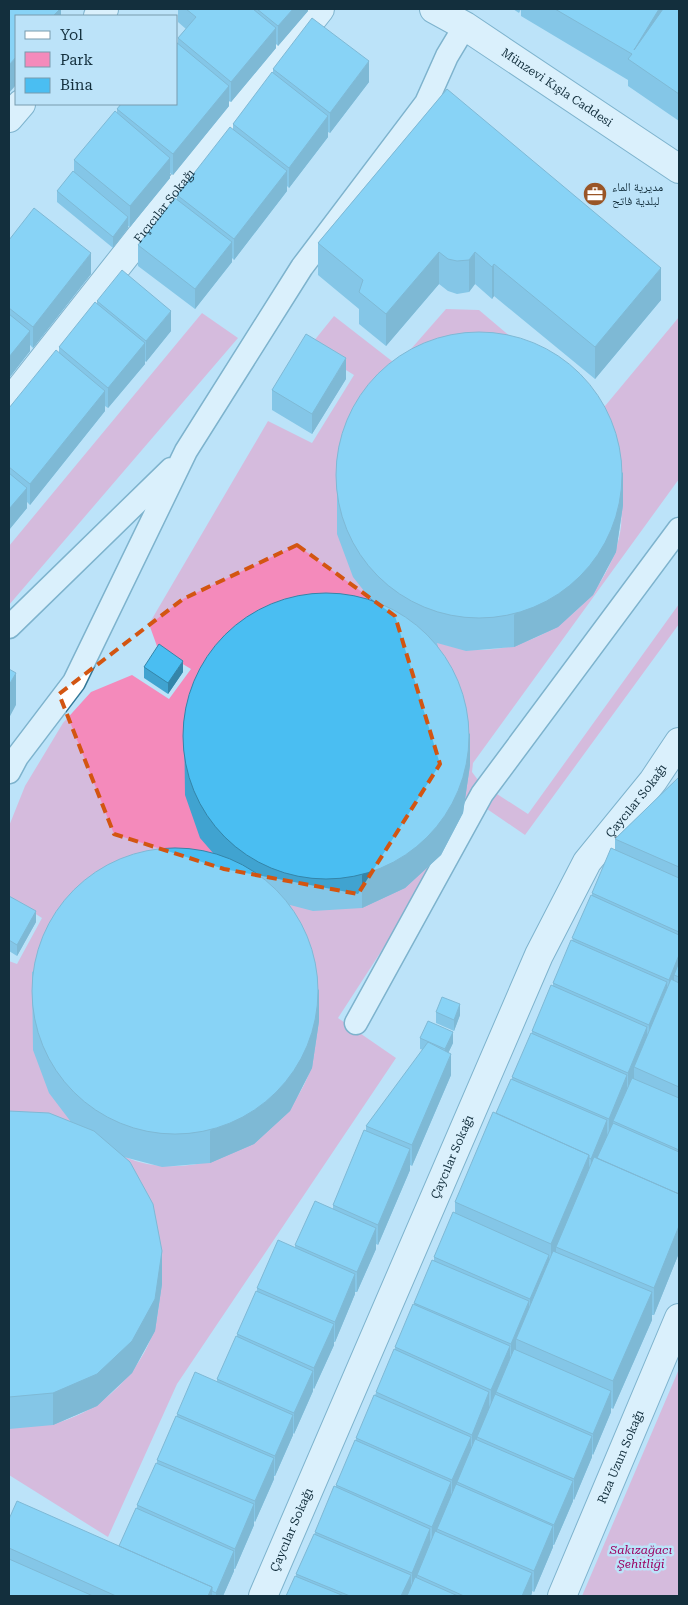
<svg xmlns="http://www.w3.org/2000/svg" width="688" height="1605" font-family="'Roboto Serif','Noto Naskh Arabic',serif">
  <rect width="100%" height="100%" fill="#bce3f9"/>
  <!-- green -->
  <path fill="#f48abb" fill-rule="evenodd" d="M446,309L479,310L600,412L679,317V479L473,763L472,772L478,780L452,842L338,1018L396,1058L177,1384L108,1537L9,1475V1427C22,1426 37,1426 51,1424C94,1416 135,1379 151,1338C160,1317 160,1293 160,1271L9,1145V961L17,964L42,918L9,897V826L25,786L63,723L91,692L132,675L169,699L191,669L158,649L149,624L268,421L312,443L354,375L309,347L334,316L397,365ZM621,493C621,504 622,516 621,527C611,596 548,650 478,650C454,650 433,641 412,633ZM317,1009C317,1032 316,1054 308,1076C282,1140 206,1180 139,1162C128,1159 118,1153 107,1149Z
    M202,313L238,338L9,605V546Z
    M679,604V624L525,835L487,809L497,794L528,814Z
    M679,1369V1596H582Z"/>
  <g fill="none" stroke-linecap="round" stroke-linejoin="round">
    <!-- service casing -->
    <g stroke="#337898" stroke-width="25">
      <path id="service" d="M9,627L171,469
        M9,772L17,757L74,682L186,451L302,267L426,103L447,56L465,26
        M356,1023L482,794L679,529"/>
    </g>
    <!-- minor casing -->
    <g stroke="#337898" stroke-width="30">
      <g id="minor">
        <path id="s1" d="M434,9L465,26L679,169"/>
        <path id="s2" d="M9,403L320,9"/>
        <path id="s3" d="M263,1596L539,955L587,862L653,781L679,742"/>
        <path id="s4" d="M562,1596L679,1318"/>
      </g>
    </g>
    <!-- secondary casing -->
    <g stroke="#337898" stroke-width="30">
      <path id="secondary" d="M98,16L104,9
        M9,118L21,104"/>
    </g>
    <!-- service -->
    <use href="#service" stroke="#fff" stroke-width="22"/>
    <!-- minor -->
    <use href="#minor" stroke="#fff" stroke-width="28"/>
    <!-- secondary -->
    <use href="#secondary" stroke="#fff" stroke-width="28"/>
  </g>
  <!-- wall -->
  <path fill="#40a3d0" d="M178,9H308V11L278,46L276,44V48L231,102L229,101V106L173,175L170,173V178L130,227L128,226V228L113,248L57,202V191L74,172V160L117,113V109L178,44V38L186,29L178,22Z
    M513,9H521L519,13Z
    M521,9H679V121L628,86V80L521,16Z
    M273,69L369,82L330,133L328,132V137L289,188L287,186V191L234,260L232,258V262L195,309L138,266V245L177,200V195L233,129V124L273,73Z
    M447,89L661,300L595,379L494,296L492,299L475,284L469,292L457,294L448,291L439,284L386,346L359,324V309L318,275V243Z
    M9,240L91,274L33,348L30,345V351L9,378Z
    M97,301L171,331L146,362L145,361V364L108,408L105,406V411L30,505L27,502V508L9,530V408L59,353V347L97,303Z
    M346,379L312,434L272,410V390Z
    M337,455L623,505L616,552L593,595L558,627L514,647L466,651L437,643L470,765L463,813L441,855L405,888L362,908L313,911L290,905L319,1021L312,1068L290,1111L254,1144L210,1163L162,1167L124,1157L162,1284L155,1331L132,1373L97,1406L53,1425L9,1429V1111L71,1122L49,1093L33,1050L32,972L213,853L200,838L185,795L184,716L372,601L353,577L337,534Z
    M144,667L183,672L168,694L144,678Z
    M679,777V1253L654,1315H652V1320L613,1409L611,1408V1412L593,1455L592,1454V1457L574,1500L573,1499V1501L554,1545H553V1547L534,1592L532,1591L531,1596H286L296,1576V1574L336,1487V1485L356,1440V1438L395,1350V1347L414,1305V1303L434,1260V1257L455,1213V1202L512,1079V1077L532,1034V1031L553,986V983L592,896V893L615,850V839Z
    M9,896L36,922L17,956L9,951Z
    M436,1012L460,1015L454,1031L436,1023Z
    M420,1038L453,1043L448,1053L451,1075L412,1166L410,1165V1170L378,1245L376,1244V1249L357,1292H355V1294L335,1342H334V1345L314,1389L313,1388V1391L294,1434L293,1433V1435L275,1476H274V1479L255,1522L254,1521V1525L235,1569H234V1571L223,1596H9V1519L119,1546L137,1508V1505L157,1464V1460L177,1416V1414L217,1381V1379L237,1336V1334L257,1291V1288L295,1248V1245L333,1209V1205L366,1131V1126L423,1050L420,1049Z"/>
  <!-- shaded-wall -->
  <path fill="#3485a9" d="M60,9H61V16H53Z
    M293,9H308V11L278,46V26Z
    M659,9H676L634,50Z
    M276,28V48L231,102V82Z
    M16,57V85L9,93V65Z
    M369,61V82L330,133V113Z
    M229,86V106L173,175V154Z
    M328,116V137L289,188V168Z
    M170,158V178L130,227V206Z
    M287,171V191L234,260V239Z
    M128,217V228L113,248V237Z
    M232,242V262L195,309V289Z
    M439,252V284L386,346V314Z
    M475,252V284L469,292V260Z
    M91,253V274L33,348V327Z
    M494,264V296L492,299V267Z
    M661,268V300L595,379V347Z
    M171,311V331L146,362V341Z
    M30,331V351L9,378V357Z
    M145,343V364L108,408V388Z
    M346,358V379L312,434V414Z
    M105,391V411L30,505V484Z
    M623,472V505L616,552L593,595L558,627L514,647V615Z
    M27,488V508L9,530V509Z
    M183,661V672L168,694V683Z
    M16,673V705L9,718V685Z
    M470,733V765L463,813L441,855L405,888L362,908V875Z
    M36,911V922L17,956V945Z
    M679,955V975H674V989L669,1001V980Z
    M667,982V1003L649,1045V1025Z
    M319,989V1021L312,1068L290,1111L254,1144L210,1163V1131Z
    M460,1004V1015L454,1031V1020Z
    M647,1027V1048L634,1067V1081L628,1094V1073Z
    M453,1032V1043L445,1060V1049Z
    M451,1054V1075L412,1166V1145Z
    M627,1075V1096L613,1121V1128L609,1139V1119Z
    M607,1120V1141L591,1179V1159Z
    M410,1149V1170L378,1245V1225Z
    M589,1155V1182L556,1247V1260L551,1272V1244Z
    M679,1226V1253L654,1315V1288Z
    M376,1228V1249L357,1292V1272Z
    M162,1251V1284L155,1331L132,1373L97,1406L53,1425V1393Z
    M549,1255V1275L530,1320V1299Z
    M355,1274V1294L335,1342V1322Z
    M652,1292V1320L613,1409V1381Z
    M529,1301V1322L516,1339V1351L511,1365V1344Z
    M334,1324V1345L314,1389V1368Z
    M510,1346V1366L496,1392V1399L491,1411V1390Z
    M313,1371V1391L294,1434V1413Z
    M611,1391V1412L593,1455V1434Z
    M489,1392V1413L477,1437V1444L472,1455V1435Z
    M293,1415V1435L275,1476V1456Z
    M592,1436V1457L574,1500V1479Z
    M471,1437V1457L457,1482V1488L452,1500V1480Z
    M274,1458V1479L255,1522V1501Z
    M573,1481V1501L554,1545V1525Z
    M451,1482V1503L437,1529V1535L432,1547V1527Z
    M254,1504V1525L235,1569V1549Z
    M553,1526V1547L534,1592V1571Z
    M430,1529V1549L417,1575V1582L412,1594V1573Z
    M234,1551V1571L223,1596H216V1593Z
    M532,1573V1593L531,1596H522Z
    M411,1575V1595L410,1596H401Z
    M212,1587V1596H208Z"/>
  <!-- building -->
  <path fill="#4abef2" stroke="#3485a9" d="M9,9H60L53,16H16V57L9,65Z
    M186,9H253L276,28L231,82L178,38L196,17Z
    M257,9H293L278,26Z
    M555,9H659L634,50L663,9H679V94L628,59L632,54Z
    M312,18L369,61L330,113L273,69Z
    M176,42L229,86L173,154L117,109L121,104H176Z
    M272,72L328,116L289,168L233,124Z
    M447,89L661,268L595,347L494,264L492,267L475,252L469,260L457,261L448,259L439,252L386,314L359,292L363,280L318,243Z
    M115,111L170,158L130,206L74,160Z
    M230,127L287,171L234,239L177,195Z
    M73,171L128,217L113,237L57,191Z
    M175,198L232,242L195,289L138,245Z
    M34,208L91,253L33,327L9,308V240Z
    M122,270L171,311L146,341L97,301Z
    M95,302L145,343L108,388L59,347Z
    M9,314L30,331L9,357Z
    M336 475a143 143 0 1 1 286 0a143 143 0 1 1-286 0Z
    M306,334L346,358L312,414L272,390Z
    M56,350L105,391L30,484L9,467V408Z
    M9,473L27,488L9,509Z
    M183 736a143 143 0 1 1 286 0a143 143 0 1 1-286 0Z
    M159,644L183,661L168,683L144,667Z
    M9,669L16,673L9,685Z
    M679,777V867L615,839Z
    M611,848L679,878V932L592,893Z
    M32 991a143 143 0 1 1 286 0a143 143 0 1 1-286 0Z
    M591,895L679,935V955L669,980L572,938Z
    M9,896L36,911L17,945L9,940Z
    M571,940L667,982L649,1025L553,983Z
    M679,962V977L674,975Z
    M671,979L679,983V1087L634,1067Z
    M551,985L647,1027L628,1073L532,1031Z
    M442,997L460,1004L454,1020L436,1012Z
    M428,1021L453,1032L445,1049L420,1038Z
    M531,1033L627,1075L609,1119L512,1077Z
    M428,1042L451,1054L412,1145L366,1126Z
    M632,1078L679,1098V1150L613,1121Z
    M511,1079L607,1120L591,1159L589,1158V1155L496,1113Z
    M9,1111L49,1113L94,1131L130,1162L153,1204L162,1251L155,1299L132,1341L97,1374L53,1393L9,1397Z
    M493,1112L589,1155L551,1244L455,1202Z
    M613,1123L679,1152V1194L597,1158Z
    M364,1130L410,1149L378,1225L333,1205Z
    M594,1157L679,1194V1226L654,1288L556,1247Z
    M315,1201L376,1228L357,1272L295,1245Z
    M453,1212L549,1255L530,1299L434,1257Z
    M278,1240L355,1274L335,1322L257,1288Z
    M553,1251L652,1292L613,1381L516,1339Z
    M432,1260L529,1301L511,1344L414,1303Z
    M256,1291L334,1324L314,1368L237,1334Z
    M413,1304L510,1346L491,1390L395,1347Z
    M236,1336L313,1371L294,1413L217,1379Z
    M394,1349L489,1392L472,1435L376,1392Z
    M514,1349L611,1391L593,1434L496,1392Z
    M195,1372L293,1415L275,1456L177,1414Z
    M495,1394L592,1436L574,1479L477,1437Z
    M374,1395L471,1437L452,1480L356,1438Z
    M176,1416L274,1458L255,1501L157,1460Z
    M475,1439L573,1481L554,1525L457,1482Z
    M355,1440L451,1482L432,1527L336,1485Z
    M156,1463L254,1504L235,1549L137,1505Z
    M456,1484L553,1526L534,1571L437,1529Z
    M334,1486L430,1529L412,1573L315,1532Z
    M17,1501L212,1587L208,1596H116L9,1548V1519Z
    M136,1508L234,1551L216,1593L212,1591V1587L119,1546Z
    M435,1531L532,1573L522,1596H464L417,1575Z
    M314,1534L411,1575L401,1596H350L296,1574Z
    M9,1559L93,1596H9Z
    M295,1576L344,1596H286Z
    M415,1577L458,1596H407Z"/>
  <!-- marked area -->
  <path d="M0 0H688V1605H0ZM297,545L395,616L440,764L358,894L224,869L114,834L59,694L183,599Z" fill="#bce3f9" fill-opacity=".55" fill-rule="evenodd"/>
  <path fill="none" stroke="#d35511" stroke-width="4" stroke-dasharray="10 6" stroke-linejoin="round" d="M297,545L395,616L440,764L358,894L224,869L114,834L59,694L183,599Z"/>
  <!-- icons -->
  <defs>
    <g id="office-disc" transform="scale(1.25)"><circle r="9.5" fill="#995527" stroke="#bce3f9"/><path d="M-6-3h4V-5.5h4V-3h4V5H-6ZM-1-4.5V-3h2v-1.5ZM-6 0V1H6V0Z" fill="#fff"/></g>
  </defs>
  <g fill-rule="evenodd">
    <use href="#office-disc" x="595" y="194"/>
  </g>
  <g text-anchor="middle" stroke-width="5" stroke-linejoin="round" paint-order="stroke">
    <!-- street labels -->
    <g font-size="12" fill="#132f3d" stroke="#bce3f9">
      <text dy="4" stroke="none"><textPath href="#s1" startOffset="146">Münzevi Kışla Caddesi</textPath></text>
      <text dy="4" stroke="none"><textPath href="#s2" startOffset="251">Fıçıcılar Sokağı</textPath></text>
      <text dy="4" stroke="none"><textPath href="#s3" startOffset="881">Çaycılar Sokağı</textPath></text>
      <text dy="4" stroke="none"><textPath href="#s3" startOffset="478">Çaycılar Sokağı</textPath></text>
      <text dy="4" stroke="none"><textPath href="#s4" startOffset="151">Rıza Uzun Sokağı</textPath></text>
      <text dy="4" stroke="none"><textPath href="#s3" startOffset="72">Çaycılar Sokağı</textPath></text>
    </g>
    <!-- poi labels -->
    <g font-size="12" fill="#132f3d" stroke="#bce3f9" text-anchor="start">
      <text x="612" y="191">مديرية الماء<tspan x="612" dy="14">لبلدية فاتح</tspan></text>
    </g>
    <!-- park labels -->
    <g font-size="12" font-style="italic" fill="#9b0060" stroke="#bce3f9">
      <text x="641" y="1554">Sakızağacı<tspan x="641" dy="14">Şehitliği</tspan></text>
    </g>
  </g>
  <!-- border -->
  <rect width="688" height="1605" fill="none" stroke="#132f3d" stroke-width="20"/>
  <!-- legend -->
  <rect x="15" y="15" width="162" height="90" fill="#bce3f9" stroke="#789bae"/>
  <rect x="25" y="31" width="25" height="8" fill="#ffffff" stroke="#789bae"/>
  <text x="60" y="40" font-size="15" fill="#132f3d">Yol</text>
  <rect x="25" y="52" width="25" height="15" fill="#f48abb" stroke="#789bae"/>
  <text x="60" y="65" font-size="15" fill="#132f3d">Park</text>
  <rect x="25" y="78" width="25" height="15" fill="#4abef2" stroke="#789bae"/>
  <text x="60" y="90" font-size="15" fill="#132f3d">Bina</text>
</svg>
